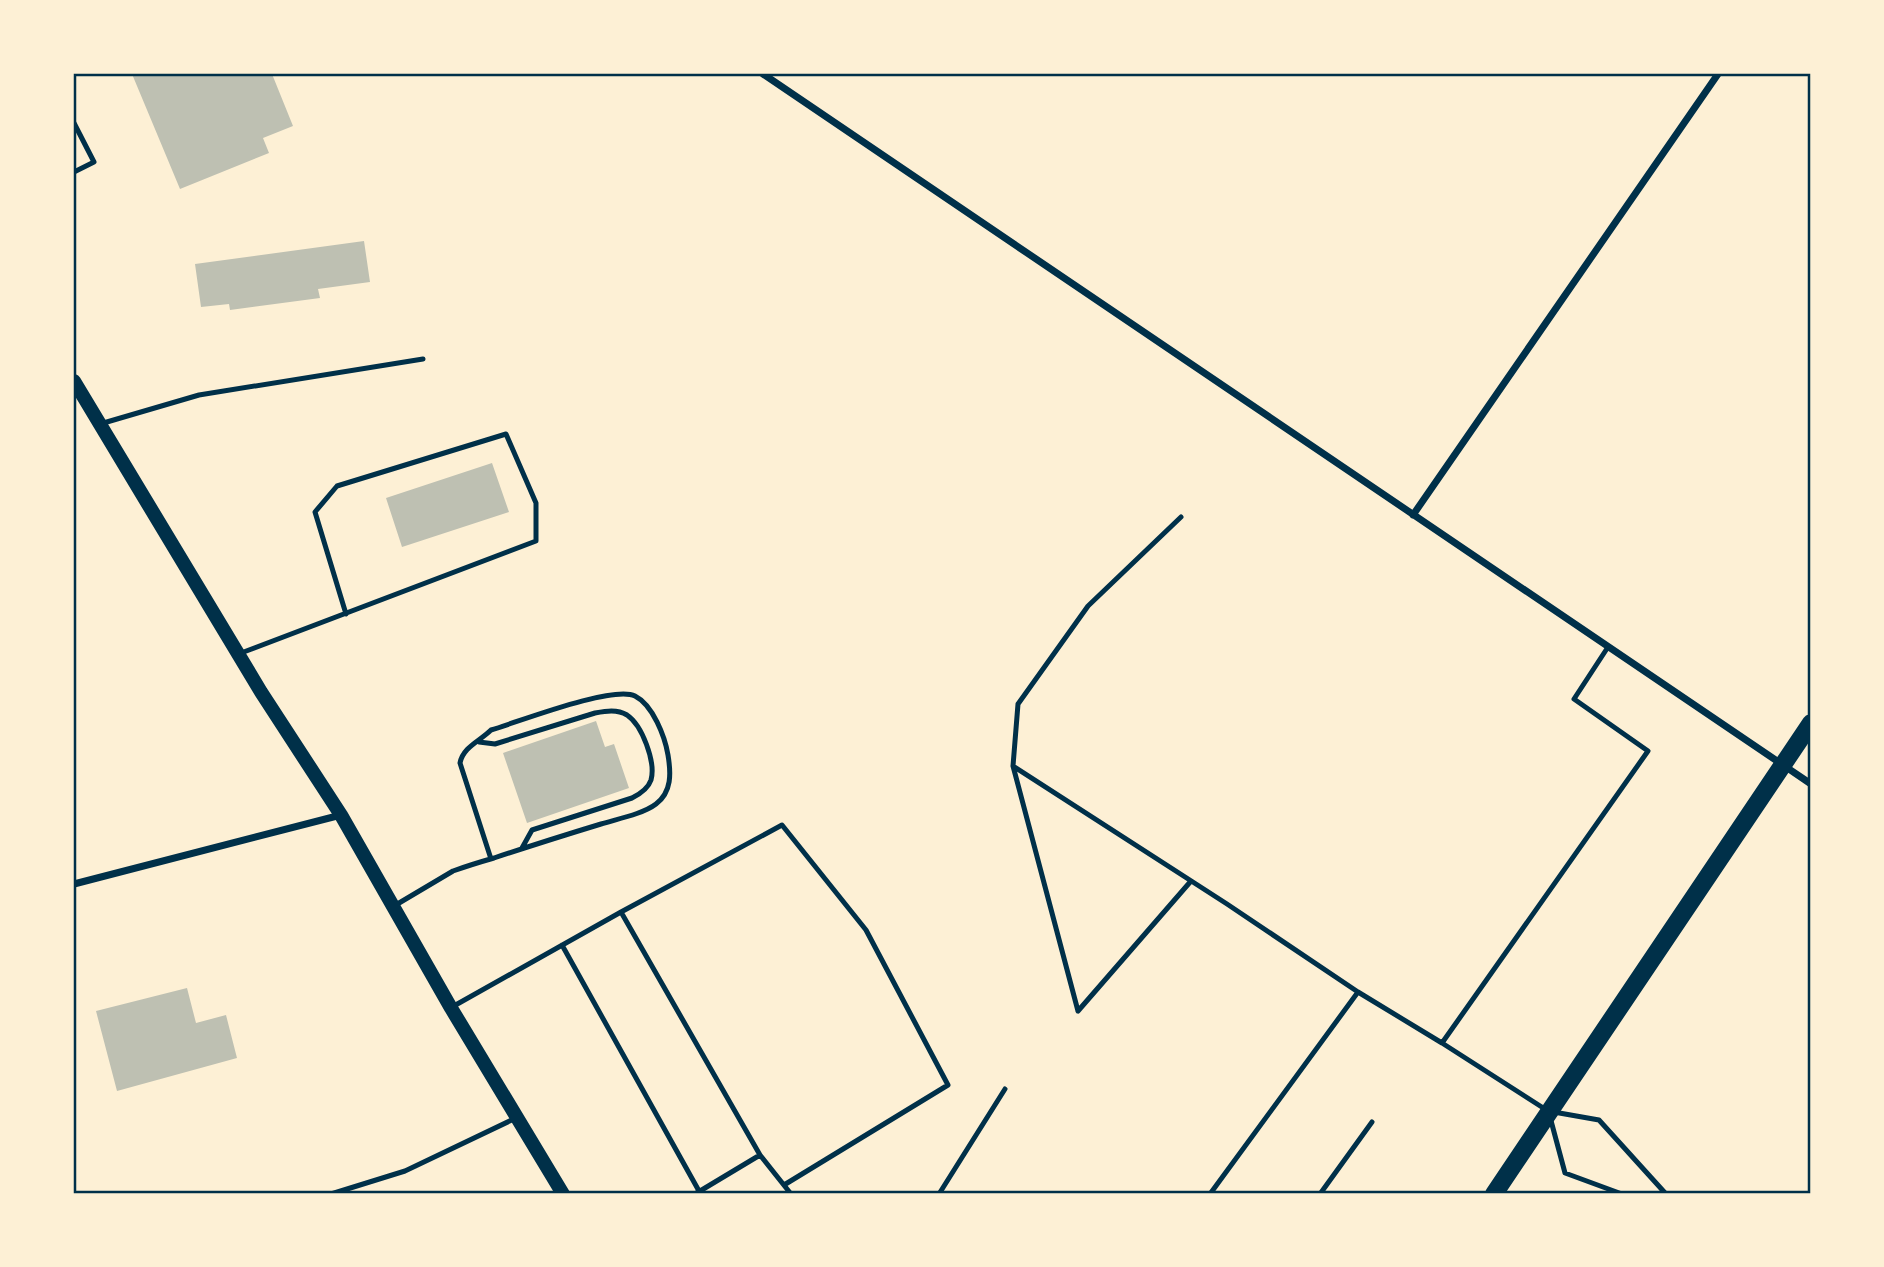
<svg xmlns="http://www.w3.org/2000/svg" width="1884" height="1267" font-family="'Source Serif 4',serif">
  <rect width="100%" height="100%" fill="#fdf0d5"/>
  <!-- building -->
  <path fill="#bec0b2" d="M132,74H272L293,126L263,138L269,153L180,189Z
    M364,241L370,282L318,289L320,298L230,310L229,304L201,307L195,264Z
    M492,463L509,512L402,547L386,498Z
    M596,721L605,747L614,744L629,788L527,823L503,753Z
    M187,988L196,1023L226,1015L237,1058L117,1091L96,1011Z"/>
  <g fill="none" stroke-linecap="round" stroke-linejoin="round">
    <!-- service -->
    <path stroke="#003049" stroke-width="5" d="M74,123L94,162L74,172
      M100,424L199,395L423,359
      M241,653L536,541V503L506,434L337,486L315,512L346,614
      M479,742L495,744L595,713C606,711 617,709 627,715C642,725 656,762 651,780C648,789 640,794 632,798L532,830L522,848
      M1013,766L1018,704L1088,606L1181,517
      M394,906L453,871C467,866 480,862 494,858C530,846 565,835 601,824C617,819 643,814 656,804C672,792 671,773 668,755C665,737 653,705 635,696C613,685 518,722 491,730C480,741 463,747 460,763L491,859
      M621,912L782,825L866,930L948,1085L784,1185
      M562,945L699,1191
      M452,1007L621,912L760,1155L695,1194
      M1078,1011L1013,766L1227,904L1358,992L1442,1043L1548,1111L1599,1120L1666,1194
      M1078,1011L1191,881
      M1442,1043L1648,751L1574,699L1608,647
      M1550,1117L1565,1173L1622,1194
      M760,1155L791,1194
      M331,1194L405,1171L516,1118
      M939,1194L1005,1089
      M1210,1194L1358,992
      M1320,1194L1372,1122"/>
    <!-- minor -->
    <path stroke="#003049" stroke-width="7" d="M763,74L1811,784
      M1413,515L1718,74
      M74,884L341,815"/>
    <!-- secondary -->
    <path stroke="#003049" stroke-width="14" d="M74,381L261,692L341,815L451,1008L563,1194"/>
    <!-- primary -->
    <path stroke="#003049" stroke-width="18" d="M1494,1194L1811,723"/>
  </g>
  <!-- border -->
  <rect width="1884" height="1267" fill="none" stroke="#fdf0d5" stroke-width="150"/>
  <rect x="75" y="75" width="1734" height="1117" fill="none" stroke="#003049" stroke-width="2.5"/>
</svg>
